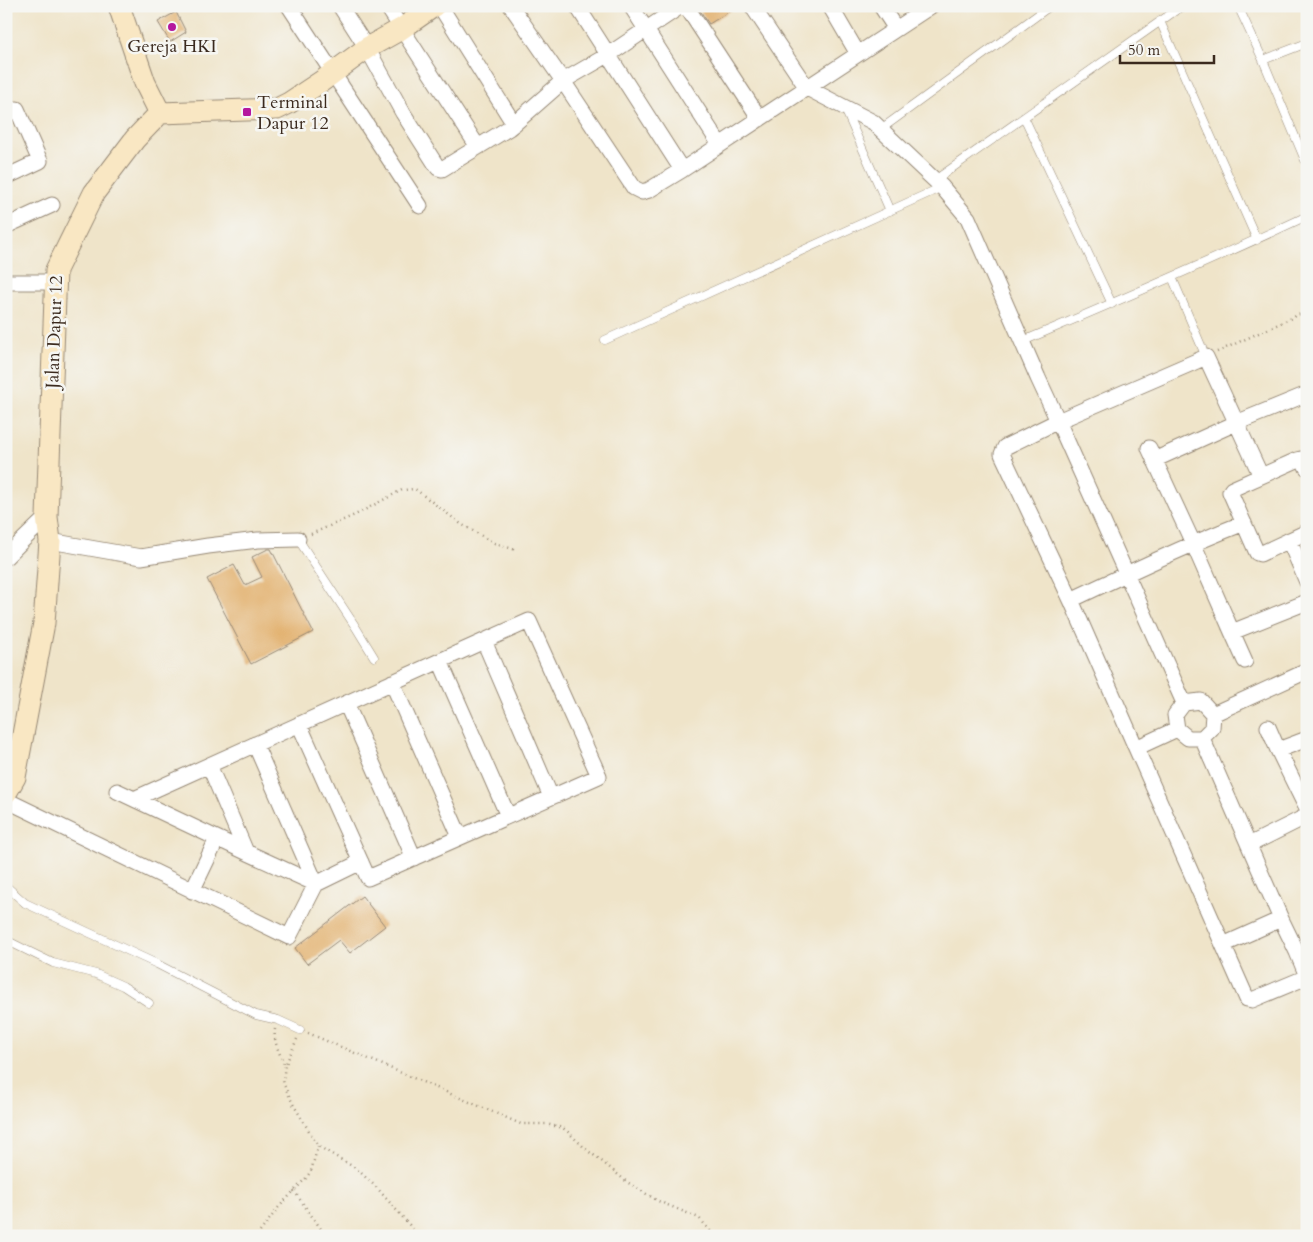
<svg xmlns="http://www.w3.org/2000/svg" width="1313" height="1242" font-family="Cardo,serif">
  <rect width="100%" height="100%" fill="#f6f6f2"/>
  <filter id="ink" filterUnits="userSpaceOnUse"><feTurbulence type="fractalNoise" baseFrequency=".02" numOctaves="2"/><feDisplacementMap in="SourceGraphic" scale="10" xChannelSelector="R" yChannelSelector="G"/><feConvolveMatrix kernelMatrix="1 2 1 2 8 2 1 2 1" color-interpolation-filters="sRGB"/></filter>
  <filter id="wash" filterUnits="userSpaceOnUse"><feTurbulence type="fractalNoise" baseFrequency=".0096" numOctaves="4" result="noise"/><feDisplacementMap in="SourceGraphic" scale="20" xChannelSelector="R" yChannelSelector="G"/><feGaussianBlur stdDeviation="1.12" result="paint"/><feColorMatrix in="noise" values="0 0 0 0 0 0 0 0 0 0 0 0 0 0 0 0 0 1.4 0 .05"/><feComposite in="paint" operator="in"/></filter>
  <g filter="url(#wash)">
    <rect width="100%" height="100%" fill="#efe4c9"/>
    <g id="blocks">
      <!-- building -->
      <path fill="#e2b06d" d="M697,6H738L709,24Z
        M176,12L186,32L170,42L158,22Z
        M268,549H271L313,632L251,664L207,579L234,565L245,585L262,577L252,557Z
        M362,896L385,926L350,953L339,940L307,964L295,948Z"/>
    </g>
  </g>
  <g filter="url(#ink)">
    <use href="#blocks" fill-opacity="0" stroke="#958774" stroke-width="1"/>
    <g fill="none" stroke-linecap="round" stroke-linejoin="round">
      <!-- lane casing -->
      <g stroke="#958774" stroke-width="9">
        <path id="lane" d="M1238,6L1263,60L1307,165
          M1160,21L1257,240
          M1263,60L1307,43
          M845,109L890,211
          M1024,117L1112,304
          M881,129L1050,6
          M935,180L1182,6
          M1172,277L1206,357
          M605,340L942,187
          M1023,341C1118,301 1213,260 1307,216
          M298,539L355,626L374,657
          M6,886L25,903L157,964L256,1015L278,1020L300,1030
          M6,940L20,947L53,963L96,974L123,986L149,1003"/>
      </g>
      <!-- street casing -->
      <g stroke="#958774" stroke-width="17">
        <path id="street" d="M289,6L420,206
          M340,6L367,48L403,113L438,168L442,169L509,128L514,124L440,6
          M387,6L478,147
          M511,6L563,81L634,188L642,192L649,190L682,170L931,6
          M577,6L682,170
          M631,6L720,145
          M686,6L760,119
          M752,6L807,88L873,122L942,187L968,218L1038,378L1058,421L1005,447L1002,454L1071,600L1136,748L1177,729
          M830,6L858,54
          M881,6L896,29
          M6,114L17,109L40,161L6,177
          M514,124L563,81L608,55L681,6
          M6,226L52,205
          M6,282H55
          M1149,448L1193,543L1232,632L1245,661
          M1154,460L1236,423L1307,394
          M1307,468L1303,460L1301,459L1297,460L1232,489L1230,492L1257,553L1260,554L1307,532
          M1289,540L1307,582
          M50,541L141,557L208,546L258,540L298,539
          M6,557L23,540L47,517
          M1071,600C1128,573 1185,546 1244,523
          M1232,632L1307,602
          M440,661L508,816
          M392,682L460,837
          M1201,701L1213,714L1212,728L1202,738H1188L1177,729L1175,715L1184,703Z
          M346,703L414,858
          M1184,703L1058,421L1206,357L1261,476
          M1213,714L1307,671
          M299,724L368,878L599,776L529,621L484,641L551,797
          M1268,727L1278,750L1307,809
          M1202,738L1281,919L1297,952L1307,976
          M255,744L316,884
          M1136,748L1247,999L1252,1000L1307,977
          M1278,750L1307,739
          M209,765L246,852
          M117,791L246,852L316,884
          M134,799L484,641
          M6,800L289,937L316,884L361,862
          M1249,845L1307,816
          M192,891L217,839
          M1223,945L1281,919"/>
      </g>
      <!-- secondary casing -->
      <g stroke="#958774" stroke-width="23">
        <path id="secondary" d="M119,6L145,83L160,113
          M6,793L15,777L44,623L50,541L47,517L56,270L94,193L135,139L160,113L277,109L289,103L322,81L367,48L401,29L434,6"/>
      </g>
      <!-- path -->
      <path stroke="#958774" stroke-width="2.5" stroke-dasharray="1 4" stroke-linecap="butt" d="M1217,352L1307,311
        M311,534L355,515L402,490L415,489L461,524L494,543L516,550
        M275,1029C273,1042 280,1054 285,1066
        M308,1033L521,1124H546L563,1128L568,1132L588,1151L599,1159L627,1182L658,1201L699,1218L715,1236
        M297,1039L285,1066L283,1080L284,1085L293,1104L318,1146L357,1169L378,1189L419,1236
        M294,1191L326,1236
        M257,1236L278,1208L307,1177L311,1171L318,1146"/>
      <!-- lane -->
      <use href="#lane" stroke="#fff" stroke-width="8"/>
      <!-- street -->
      <use href="#street" stroke="#fff" stroke-width="15"/>
      <!-- secondary -->
      <use href="#secondary" stroke="#f9e7c3" stroke-width="21"/>
    </g>
  </g>
  <!-- markers -->
  <g fill="#b5179e" stroke="#f6f6f2" stroke-width="2">
    <circle cx="172" cy="27" r="5"/>
    <rect x="242" y="107" width="10" height="10" rx="2.5"/>
  </g>
  <g text-anchor="middle" stroke-width="5" stroke-linejoin="round" paint-order="stroke">
    <!-- poi labels -->
    <g font-size="18" fill="#3b2a1e" stroke="#f6f6f2">
      <text x="172" y="52">Gereja HKI</text>
      <text x="257" y="108" text-anchor="start">Terminal<tspan x="257" dy="21">Dapur 12</tspan></text>
    </g>
    <!-- street labels -->
    <g font-size="18" fill="#3b2a1e" stroke="#f6f6f2">
      <text transform="translate(54 332) rotate(-88)" y="6">Jalan Dapur 12</text>
    </g>
  </g>
  <!-- margin -->
  <rect width="1313" height="1242" fill="none" stroke="#f6f6f2" stroke-width="25"/>
  <!-- scale -->
  <path d="M1120 55v8h94v-8" fill="none" stroke="#3b2a1e" stroke-width="2.5"/>
  <text x="1128" y="55" font-size="15" fill="#3b2a1e" stroke="#f6f6f2" stroke-width="4" paint-order="stroke">50 m</text>
</svg>
